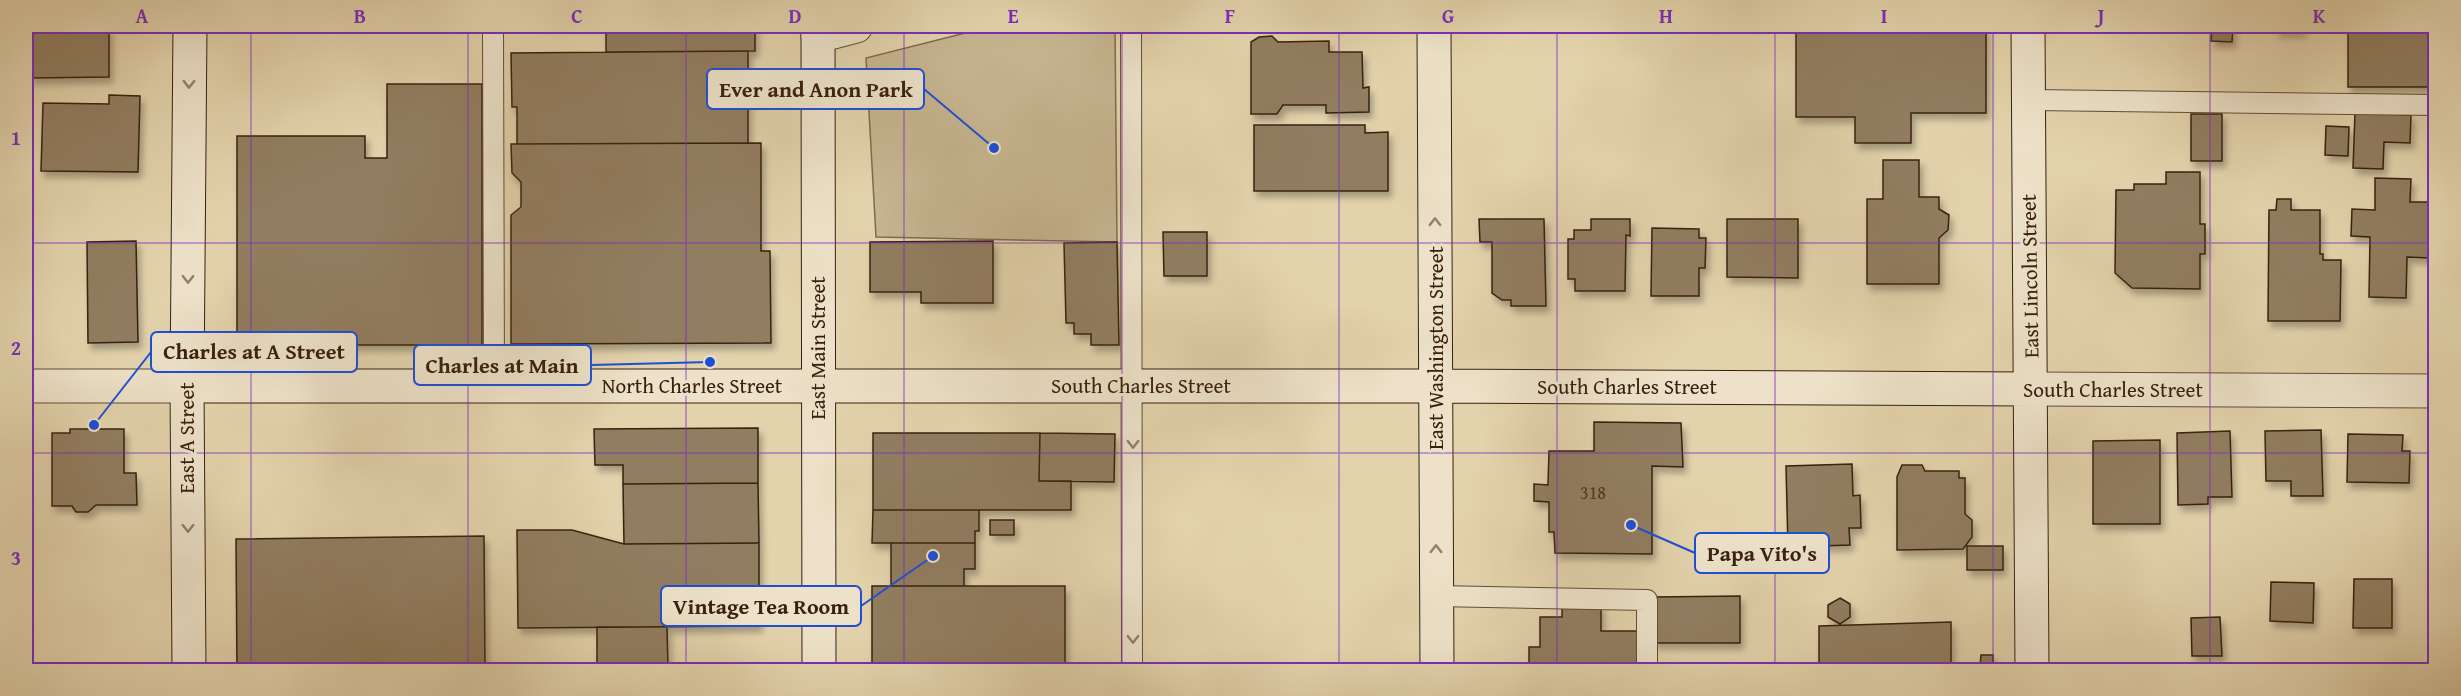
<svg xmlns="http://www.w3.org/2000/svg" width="2461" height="696" font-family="'Gentium Book Plus',serif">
  <defs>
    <filter id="shadow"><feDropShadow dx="3.5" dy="6" stdDeviation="3" flood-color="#0004"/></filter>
  </defs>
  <rect width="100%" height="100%" fill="#e3d3ac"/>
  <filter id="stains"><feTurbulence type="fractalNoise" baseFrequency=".00333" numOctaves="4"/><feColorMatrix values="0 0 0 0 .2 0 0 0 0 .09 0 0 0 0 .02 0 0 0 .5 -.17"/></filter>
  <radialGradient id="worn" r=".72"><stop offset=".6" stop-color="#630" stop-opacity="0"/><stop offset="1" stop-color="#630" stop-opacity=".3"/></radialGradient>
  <!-- green -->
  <path fill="#c6b591" stroke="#7f6a50" stroke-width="1.5" d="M993,26H1115L1117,242L876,237L866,58Z"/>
  <!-- building -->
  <path fill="#917d61" stroke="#382010" stroke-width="1.5" filter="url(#shadow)" d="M41,26L109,28V77L30,78V32H41Z
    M606,26H755V51L606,52Z
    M2212,26H2233L2232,42L2211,41Z
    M2276,26H2302V31H2276Z
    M2348,26H2436V87H2348Z
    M1796,27H1986V113H1911V143H1855V117H1796Z
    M1272,36L1278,42L1329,41V52H1362L1363,88L1369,87V112L1326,113V105H1283L1277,114H1251V42L1259,37Z
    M748,51V143L517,144V107H512L511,53Z
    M387,84H482V345H237V136H365V158H387Z
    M109,95L140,96L138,172L41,171L43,103L109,104Z
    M2355,113L2411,115L2410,143L2384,142L2383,169L2353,168Z
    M2191,114H2222V161H2191Z
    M1254,125H1365V133L1388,132V191H1254Z
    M2326,126L2349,127L2348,156L2325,155Z
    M761,143V251H770L771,343L511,344V215L521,207V182L512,173L511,144Z
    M1883,160H1919V197H1939V209L1949,215L1948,230L1939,238V284H1867V199H1883Z
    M2166,172H2200V224H2205V254H2200V289L2132,288L2115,273L2116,190H2134V184H2166Z
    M2375,178L2411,179L2410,202H2432L2430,258L2407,257L2406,298L2369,297L2370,237L2351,236L2352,209L2375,210Z
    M2277,199H2291V210H2320V254H2323V260H2341L2340,321H2268L2269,210H2276Z
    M1479,219H1544L1546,306H1511V300H1502L1492,293V242H1480Z
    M1591,219H1630V236L1626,235L1625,291H1575V279H1568V239H1574V230H1591Z
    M1727,219H1798V278L1727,277Z
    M1652,228L1699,229V238H1706L1705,268H1699V296H1651Z
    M1163,232H1207V276H1164Z
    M136,241L138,342L88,343L87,242Z
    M993,241V303H921V292H870V242Z
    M1117,242L1119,345H1091V334H1074V323H1066L1064,243Z
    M1594,422L1681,423L1683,467L1652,466V554L1555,553L1554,532H1549V502L1534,501V484L1548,485L1549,451H1594Z
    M758,428V483L623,484V465H595L594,429Z
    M70,429H124V473H136L137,505H96L88,512H76L72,506H52V433H70Z
    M2321,430L2323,496H2291V481H2266L2265,431Z
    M2230,431L2232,497H2208V504L2178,505L2177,433Z
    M873,433H1040L1039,481H1071V510H873Z
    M1040,433L1115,434L1114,482L1039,481Z
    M2348,434L2403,435L2402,451H2410L2409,483L2347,482Z
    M2434,439H2436V527H2434Z
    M2160,440V524H2093V441Z
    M1852,464L1853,496L1860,495L1861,528H1849L1850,545L1788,547L1786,466Z
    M1902,465H1922L1925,471H1959V478H1965V514L1972,520V537L1963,549L1897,550V477Z
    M758,483L759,543L624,544L623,484Z
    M873,510H979V531H975V543H872Z
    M990,520H1014V535H990Z
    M517,530H572L624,544L759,543V626L518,628Z
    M484,536L485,670H237L236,539Z
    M891,543H975V569H964V586H891Z
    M1967,546H2003V570H1967Z
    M2354,579H2392V628H2353Z
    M2271,582L2314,583L2313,623L2270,621Z
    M872,586H1065V670H872Z
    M1740,596V643H1653V597Z
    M1840,598L1850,604V617L1840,624L1828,617V605Z
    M1562,605H1601V631H1642V665H1636V670H1529V647H1540V617H1562Z
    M2220,617L2222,656H2192L2191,618Z
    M1951,622V664L1980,666L1981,655H1993V670H1819V626Z
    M597,627H667L668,670H597Z"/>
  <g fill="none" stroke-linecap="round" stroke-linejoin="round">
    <!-- lane casing -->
    <g stroke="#634d37" stroke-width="22">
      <path id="lane" d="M493,26L494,386
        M1131,26L1132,670
        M2029,100L2436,105
        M1436,596L1647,600V670"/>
    </g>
    <!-- street casing -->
    <g stroke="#634d37" stroke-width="35">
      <path id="street" d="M818,36L856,26
        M26,386H187
        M2031,389L2436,391"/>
    </g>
    <!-- secondary casing -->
    <g stroke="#382010" stroke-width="35">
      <path id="secondary" d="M818,26L819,670
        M1434,26L1437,670
        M2028,26L2032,670
        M187,386H1436L2031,389
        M189,670L187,386L190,26"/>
    </g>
    <!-- lane -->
    <use href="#lane" stroke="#ede2c9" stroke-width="20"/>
    <!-- street -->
    <use href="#street" stroke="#ede2c9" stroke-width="33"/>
    <!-- secondary -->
    <use href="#secondary" stroke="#ede2c9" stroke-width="33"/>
  </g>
  <!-- one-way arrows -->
  <defs><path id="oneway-chevron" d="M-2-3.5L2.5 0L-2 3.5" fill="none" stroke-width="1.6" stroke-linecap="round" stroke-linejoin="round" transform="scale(1.5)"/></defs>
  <g stroke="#92816c">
    <use href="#oneway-chevron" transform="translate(189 84) rotate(91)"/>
    <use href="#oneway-chevron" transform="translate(1435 222) rotate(-90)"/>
    <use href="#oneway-chevron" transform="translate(188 279) rotate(91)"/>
    <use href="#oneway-chevron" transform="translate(1133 444) rotate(90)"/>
    <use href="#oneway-chevron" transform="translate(188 528) rotate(90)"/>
    <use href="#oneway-chevron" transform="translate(1436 549) rotate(-90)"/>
    <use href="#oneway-chevron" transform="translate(1133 639) rotate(90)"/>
  </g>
  <!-- grid -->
  <path fill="none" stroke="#7b2cbf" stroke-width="1.5" stroke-opacity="0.55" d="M251,26V670M468,26V670M686,26V670M904,26V670M1122,26V670M1339,26V670M1557,26V670M1775,26V670M1993,26V670M2210,26V670M26,243H2436M26,453H2436"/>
  <g text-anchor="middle" stroke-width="6" stroke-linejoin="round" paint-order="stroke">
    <!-- number labels -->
    <g font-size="18" fill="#4e3724">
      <text x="1593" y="499">318</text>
    </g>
    <!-- street labels -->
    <g font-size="21" fill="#382010" stroke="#ede2c9">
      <text transform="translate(2030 276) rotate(-91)" y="7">East Lincoln Street</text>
      <text transform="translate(818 348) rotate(-90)" y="7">East Main Street</text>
      <text transform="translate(1436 348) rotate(-90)" y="7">East Washington Street</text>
      <text x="692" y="393">North Charles Street</text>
      <text x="1141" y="393">South Charles Street</text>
      <text x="1627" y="394">South Charles Street</text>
      <text x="2113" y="397">South Charles Street</text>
      <text transform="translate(187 438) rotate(-90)" y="7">East A Street</text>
    </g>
  </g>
  <!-- callouts -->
  <path fill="none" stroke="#1d4ed8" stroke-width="2" d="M994 148L924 89M94 425L151 352M710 362L591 365M1631 525L1695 553M933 556L861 606"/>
  <g fill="#1d4ed8" stroke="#ede2c9" stroke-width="2">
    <circle cx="994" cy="148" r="6"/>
    <circle cx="94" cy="425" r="6"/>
    <circle cx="710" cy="362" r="6"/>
    <circle cx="1631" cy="525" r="6"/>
    <circle cx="933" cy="556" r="6"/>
  </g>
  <g fill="#ede2c9" stroke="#1d4ed8" stroke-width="2">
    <rect x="707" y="69" width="217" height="40" rx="6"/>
    <rect x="151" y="332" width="206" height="40" rx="6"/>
    <rect x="414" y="345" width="177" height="40" rx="6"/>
    <rect x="1695" y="533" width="134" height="40" rx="6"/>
    <rect x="661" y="586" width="200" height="40" rx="6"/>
  </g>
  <g font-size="22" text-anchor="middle" font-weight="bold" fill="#382010">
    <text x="816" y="97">Ever and Anon Park</text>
    <text x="254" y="359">Charles at A Street</text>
    <text x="502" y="373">Charles at Main</text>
    <text x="1762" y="561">Papa Vito's</text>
    <text x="761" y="614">Vintage Tea Room</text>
  </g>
  <!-- margin -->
  <rect width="2461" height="696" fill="none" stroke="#e3d3ac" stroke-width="66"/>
  <rect x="33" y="33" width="2395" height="630" fill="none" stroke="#7b2cbf" stroke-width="2"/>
  <g font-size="20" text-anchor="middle" font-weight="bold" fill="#7b2cbf">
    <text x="142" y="23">A</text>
    <text x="360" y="23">B</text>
    <text x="577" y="23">C</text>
    <text x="795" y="23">D</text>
    <text x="1013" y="23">E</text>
    <text x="1230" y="23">F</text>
    <text x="1448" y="23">G</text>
    <text x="1666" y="23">H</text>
    <text x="1884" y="23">I</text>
    <text x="2101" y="23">J</text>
    <text x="2319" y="23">K</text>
    <text x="16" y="145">1</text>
    <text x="16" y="355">2</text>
    <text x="16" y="565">3</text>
  </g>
  <rect width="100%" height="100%" filter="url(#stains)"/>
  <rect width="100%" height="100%" fill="url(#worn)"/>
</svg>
